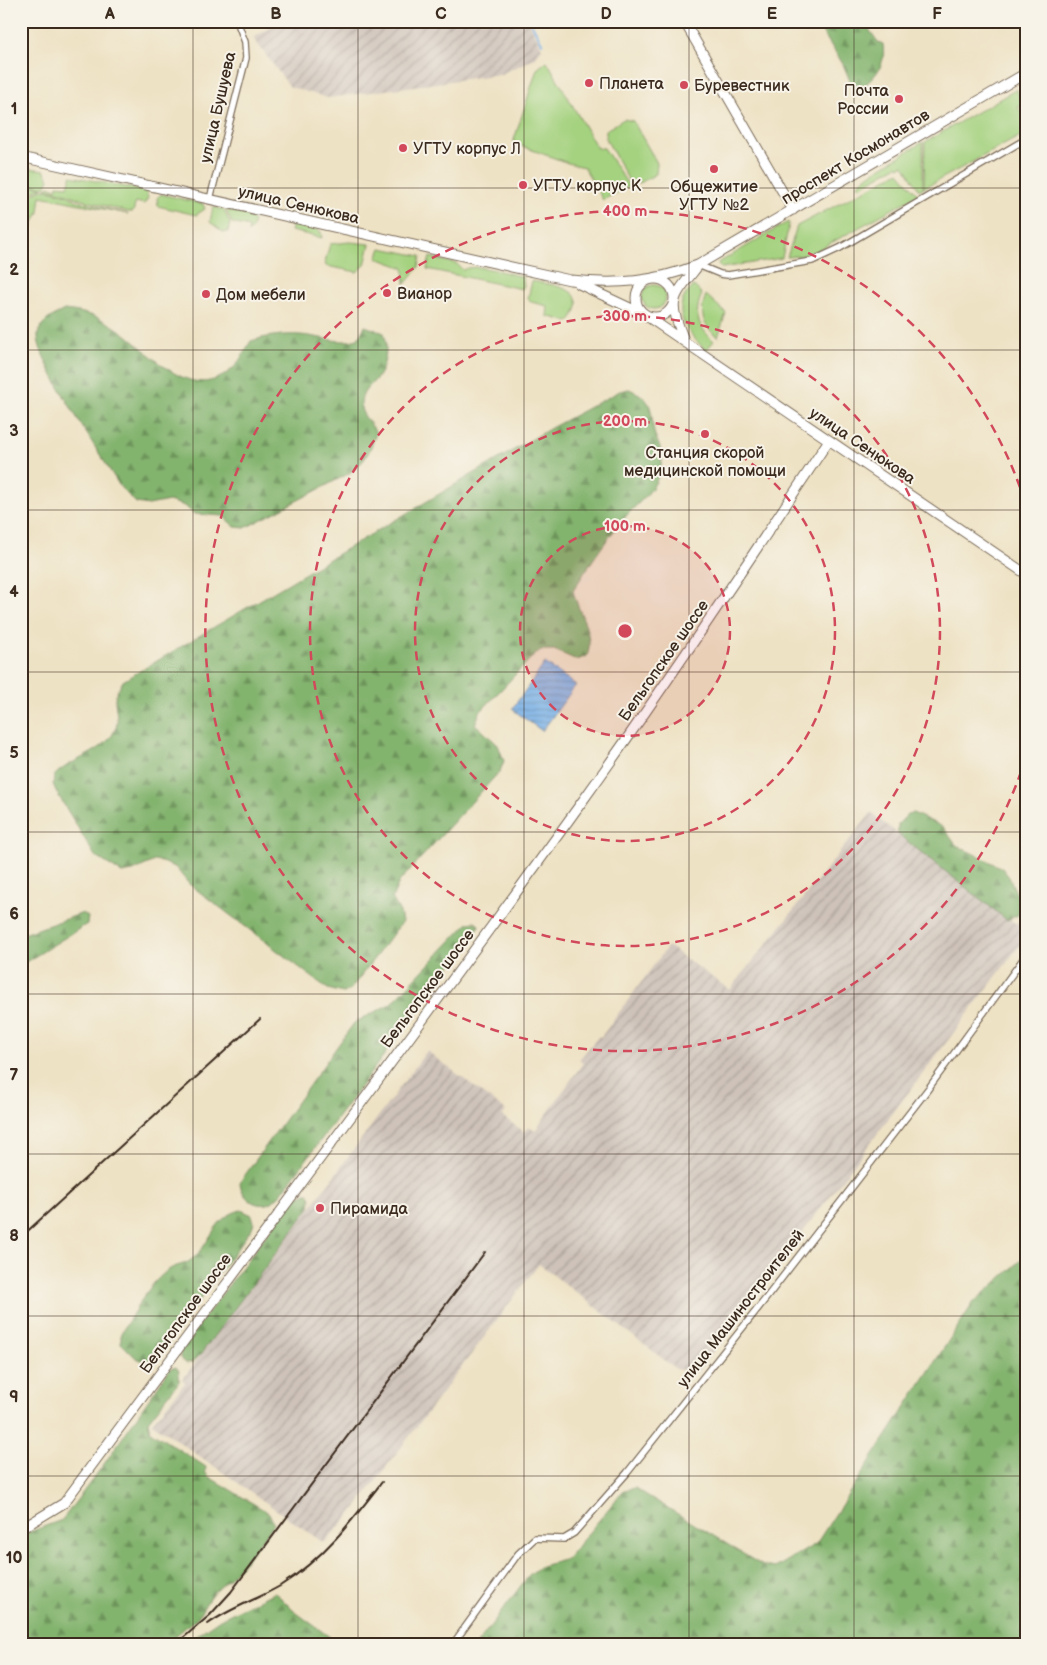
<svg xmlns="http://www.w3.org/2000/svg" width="1047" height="1665" font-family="'Balsamiq Sans',sans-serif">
  <defs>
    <pattern id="industrial-furrows" width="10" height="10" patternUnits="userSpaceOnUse" patternTransform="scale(1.25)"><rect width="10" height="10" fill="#cec2b9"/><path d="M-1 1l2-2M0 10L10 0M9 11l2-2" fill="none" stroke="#a89e96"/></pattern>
    <pattern id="forest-firs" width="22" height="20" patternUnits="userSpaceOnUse" patternTransform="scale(1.25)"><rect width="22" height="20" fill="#83b46e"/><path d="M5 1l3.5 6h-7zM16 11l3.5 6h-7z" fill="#6c935a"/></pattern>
    <pattern id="water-rules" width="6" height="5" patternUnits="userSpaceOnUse" patternTransform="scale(1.25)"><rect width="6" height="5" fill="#77afe6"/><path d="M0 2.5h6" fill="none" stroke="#638fba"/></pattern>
  </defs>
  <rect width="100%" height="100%" fill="#f7f3e8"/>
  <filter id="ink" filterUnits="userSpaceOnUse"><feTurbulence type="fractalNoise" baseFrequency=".02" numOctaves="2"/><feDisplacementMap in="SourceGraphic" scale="10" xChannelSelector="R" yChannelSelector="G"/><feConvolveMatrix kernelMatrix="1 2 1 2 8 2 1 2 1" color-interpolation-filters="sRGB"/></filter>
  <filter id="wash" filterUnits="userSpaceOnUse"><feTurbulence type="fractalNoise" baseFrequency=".0096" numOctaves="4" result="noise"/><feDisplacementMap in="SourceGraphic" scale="20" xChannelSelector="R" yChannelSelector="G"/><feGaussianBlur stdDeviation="1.12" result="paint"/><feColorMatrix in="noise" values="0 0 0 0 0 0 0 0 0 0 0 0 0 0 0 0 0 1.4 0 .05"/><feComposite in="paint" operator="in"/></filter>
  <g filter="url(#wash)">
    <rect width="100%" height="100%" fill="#eee2c4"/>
    <!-- industrial -->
    <path fill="url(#industrial-furrows)" d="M281,21H528L542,48L535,58L501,74L328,98L290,87L253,38Z
      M871,813L1016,924L1026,913V937L697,1372L676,1369L539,1264L351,1514L324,1543L152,1423L185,1383L182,1380L427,1051L506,1111L502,1116L524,1132L529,1127L535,1131L583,1063L579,1060L599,1036L601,1037L668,946L730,990Z"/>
    <!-- green -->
    <path fill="#a4d27f" stroke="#707e4e" d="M547,61L597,148H604L629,186L603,200L584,167L568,163L513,143L537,69Z
      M1017,89L1022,106L1018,107L1026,120V133L924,188L925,142Z
      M624,119L633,121L657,163L656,174L640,183L629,181L606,139V130Z
      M923,142V188L919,190L904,165L899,167L898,165L860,187L858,184L870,174Z
      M21,167L44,170L49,179L45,187L22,183L43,188L33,192L21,203Z
      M899,172L918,195L809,255L787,257L797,226Z
      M71,176L146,191L148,198L144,204L136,202L133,212H129L79,199L68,194L46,188L49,186L56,189L57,185L68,186Z
      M45,189L67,195L78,201L128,214L41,196L39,212L28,234L21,214V206L33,194Z
      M161,194L203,204L205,209L196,215L158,206L157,198Z
      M213,207L224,210L230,223L228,232H223L210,222Z
      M226,210L247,214L254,221L252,229L248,233L249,227L232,223Z
      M788,222L789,224L782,258L722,268L719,266L718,263Z
      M293,223L317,229L321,232L322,238L291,231Z
      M350,242L370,244L365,265L357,272L326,266L325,262L330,244Z
      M381,248L421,256L419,267L405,284L404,268L377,258Z
      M430,257L457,264L463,270C474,262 510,274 523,277L524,286L522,289L427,269Z
      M532,281C557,286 594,289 569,322L547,316L548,306L531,302L528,298Z
      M642 297a12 12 0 1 1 24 0a12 12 0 1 1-24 0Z
      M694,286L702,294C693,314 698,327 714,341L706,350C687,333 667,308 694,286Z
      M706,295L726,313L718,337C702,326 699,312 706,295Z"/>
    <!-- forest -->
    <path fill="url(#forest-firs)" stroke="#5f6f46" d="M822,21H863L878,42L883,44C886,66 876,76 860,89L853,88L843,64L823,33L820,26Z
      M64,310C86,312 100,317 118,329C150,350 189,406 231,370C239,364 245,350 251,341C267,336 283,334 300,335C319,336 340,345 358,339L365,326L384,333C388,344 386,364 379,375C371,387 360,390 361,407C361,415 373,425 376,433C369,454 366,461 348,474L245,528L235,527L223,516L194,514L185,506L169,501L149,505L136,503L121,488C106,463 35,358 38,335C40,321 54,316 64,310Z
      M629,389C651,398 651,406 653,427C654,438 663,449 662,460C658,493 639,499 621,522C603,544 587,568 573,591C578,612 595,635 587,656L577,660L554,650H541L530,659L480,712L475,724L498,745L504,761L500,771L399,882L392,898L400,912L402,922L350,990L343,993L328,989L189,884L175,867L156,860L133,871L122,873L95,856L57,793L53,784L54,776C71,758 104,754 115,730C120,720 115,710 115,699C115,693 120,687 123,681L551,428L620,391Z
      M913,813L943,827L956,845L1002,868L1009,877L1020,902L1018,915L1007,920L898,834V824L908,814Z
      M83,913L88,917L87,924L21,965V935Z
      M475,922L479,925L477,930L280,1195C277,1197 273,1202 270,1203C254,1209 241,1196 240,1182L354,1023L392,1003L468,923Z
      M308,1193L311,1199L310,1207L200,1355L193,1362L186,1363L180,1358L181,1349L291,1202L299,1196Z
      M241,1210L252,1215L254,1222L252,1228L162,1352L146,1362L136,1358L121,1343V1333C135,1312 149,1282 170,1269C176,1265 185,1265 191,1260C213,1243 211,1218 241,1210Z
      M1026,1256V1644H477L529,1575L541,1566L567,1559L624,1490L635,1488L763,1566L775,1568L816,1544L974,1302Z
      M176,1367L179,1371V1382L148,1421L150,1431L206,1467L205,1472L209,1477L269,1513L274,1524L242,1565L211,1595L198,1617L166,1644H21V1535L62,1520L102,1467L170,1369Z
      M275,1592L294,1611L331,1638L332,1644H184L220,1619Z"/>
    <!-- water -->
    <path fill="url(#water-rules)" stroke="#596c82" d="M545,663L576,685L542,731L512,709Z"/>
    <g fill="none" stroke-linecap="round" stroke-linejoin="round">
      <!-- stream -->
      <path stroke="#77afe6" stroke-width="2" d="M530,21L542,43"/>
    </g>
  </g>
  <g filter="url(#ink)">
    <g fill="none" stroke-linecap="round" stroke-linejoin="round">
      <!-- street casing -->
      <g stroke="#7a6a58" stroke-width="8">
        <path id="street" d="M210,199L246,58L245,42L237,21
          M698,265L720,274L728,275L812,261L840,248L1026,139
          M453,1644L518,1554L535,1538L564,1539L574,1533L627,1473L767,1297L928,1089L1026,955"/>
      </g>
      <!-- secondary casing -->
      <g stroke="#7a6a58" stroke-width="11">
        <path id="secondary" d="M684,21L793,210
          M21,157L570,280C617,285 654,282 698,265L1026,73
          M636 298a19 19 0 1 1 38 0a19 19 0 1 1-38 0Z
          M579,284L645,315L1026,574
          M684,340C668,299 671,300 698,266
          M21,1529L64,1503C237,1268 414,1036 584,799C669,681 749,561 829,440"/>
      </g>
      <!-- street -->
      <use href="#street" stroke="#fff" stroke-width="5.5"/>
      <!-- secondary -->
      <use href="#secondary" stroke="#fff" stroke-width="9"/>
      <!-- rail -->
      <path stroke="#3b2a1e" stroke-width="2" d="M21,1237L260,1019
        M208,1624C230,1608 256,1600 280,1586C323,1559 352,1521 382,1482
        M176,1644L210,1615L231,1592L485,1252"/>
    </g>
  </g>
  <!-- grid -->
  <path fill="none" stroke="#3b2a1e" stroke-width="1" stroke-opacity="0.55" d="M193,21V1644M358,21V1644M524,21V1644M689,21V1644M854,21V1644M21,188H1026M21,350H1026M21,510H1026M21,672H1026M21,832H1026M21,994H1026M21,1154H1026M21,1316H1026M21,1476H1026"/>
  <!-- distance rings -->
  <circle cx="625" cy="631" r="105" fill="#d1495b" fill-opacity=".12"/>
  <g fill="none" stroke="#d1495b" stroke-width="2.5" stroke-dasharray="9 6">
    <circle cx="625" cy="631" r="105"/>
    <circle cx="625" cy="631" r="210"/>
    <circle cx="625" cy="631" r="315"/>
    <path d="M1026 757A420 420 0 1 1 1026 505"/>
  </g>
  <!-- markers -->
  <g fill="#d1495b" stroke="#f7f3e8" stroke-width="2">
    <circle cx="589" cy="83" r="5"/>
    <circle cx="684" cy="85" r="5"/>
    <circle cx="899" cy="99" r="5"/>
    <circle cx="403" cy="148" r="5"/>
    <circle cx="714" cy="169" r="5"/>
    <circle cx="523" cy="185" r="5"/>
    <circle cx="387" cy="293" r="5"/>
    <circle cx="206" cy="294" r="5"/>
    <circle cx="705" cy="434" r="5"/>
    <circle cx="320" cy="1208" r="5"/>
  </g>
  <g text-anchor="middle" stroke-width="4" stroke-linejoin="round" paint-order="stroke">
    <!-- poi labels -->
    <g font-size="16" fill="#3b2a1e" stroke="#f7f3e8" text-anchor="start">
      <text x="599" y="89">Планета</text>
      <text x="694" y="91">Буревестник</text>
      <text x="889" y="96" text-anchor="end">Почта<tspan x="889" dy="18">России</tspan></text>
      <text x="413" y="154">УГТУ корпус Л</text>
      <text x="533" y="191">УГТУ корпус К</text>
      <text x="714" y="192" text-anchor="middle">Общежитие<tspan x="714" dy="18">УГТУ №2</tspan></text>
      <text x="397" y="299">Вианор</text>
      <text x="216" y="300">Дом мебели</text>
      <text x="705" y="458" text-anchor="middle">Станция скорой<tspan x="705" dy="18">медицинской помощи</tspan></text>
      <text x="330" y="1214">Пирамида</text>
    </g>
    <!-- street labels -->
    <g font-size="16" fill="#3b2a1e" stroke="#f7f3e8">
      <text transform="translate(217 107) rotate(-77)" y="6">улица Бушуева</text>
      <text transform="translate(855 156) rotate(-31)" y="6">проспект Космонавтов</text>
      <text transform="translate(299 204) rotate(13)" y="6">улица Сенюкова</text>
      <text transform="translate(863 445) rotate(34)" y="6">улица Сенюкова</text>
      <text transform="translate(663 660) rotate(-55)" y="6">Бельгопское шоссе</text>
      <text transform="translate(427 988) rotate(-53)" y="6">Бельгопское шоссе</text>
      <text transform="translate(740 1308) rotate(-52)" y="6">улица Машиностроителей</text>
      <text transform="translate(185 1313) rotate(-54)" y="6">Бельгопское шоссе</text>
    </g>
  </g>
  <circle cx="625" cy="631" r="8" fill="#d1495b" stroke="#f7f3e8" stroke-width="2.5"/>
  <g font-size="15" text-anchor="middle" font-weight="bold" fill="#d1495b" stroke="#f7f3e8" stroke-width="4" stroke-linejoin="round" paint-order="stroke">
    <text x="625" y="216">400 m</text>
    <text x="625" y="321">300 m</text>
    <text x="625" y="426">200 m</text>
    <text x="625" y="531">100 m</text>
  </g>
  <!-- margin -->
  <rect width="1047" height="1665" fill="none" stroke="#f7f3e8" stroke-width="55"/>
  <rect x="28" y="28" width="992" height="1610" fill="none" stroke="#3b2a1e" stroke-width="2"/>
  <g font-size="16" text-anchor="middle" font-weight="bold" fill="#3b2a1e">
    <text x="110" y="19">A</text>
    <text x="276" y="19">B</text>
    <text x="441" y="19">C</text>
    <text x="606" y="19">D</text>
    <text x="772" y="19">E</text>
    <text x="937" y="19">F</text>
    <text x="14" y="114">1</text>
    <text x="14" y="275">2</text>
    <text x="14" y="436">3</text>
    <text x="14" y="597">4</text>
    <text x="14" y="758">5</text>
    <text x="14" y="919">6</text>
    <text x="14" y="1080">7</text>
    <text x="14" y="1241">8</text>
    <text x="14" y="1402">9</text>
    <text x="14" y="1563">10</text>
  </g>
</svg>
